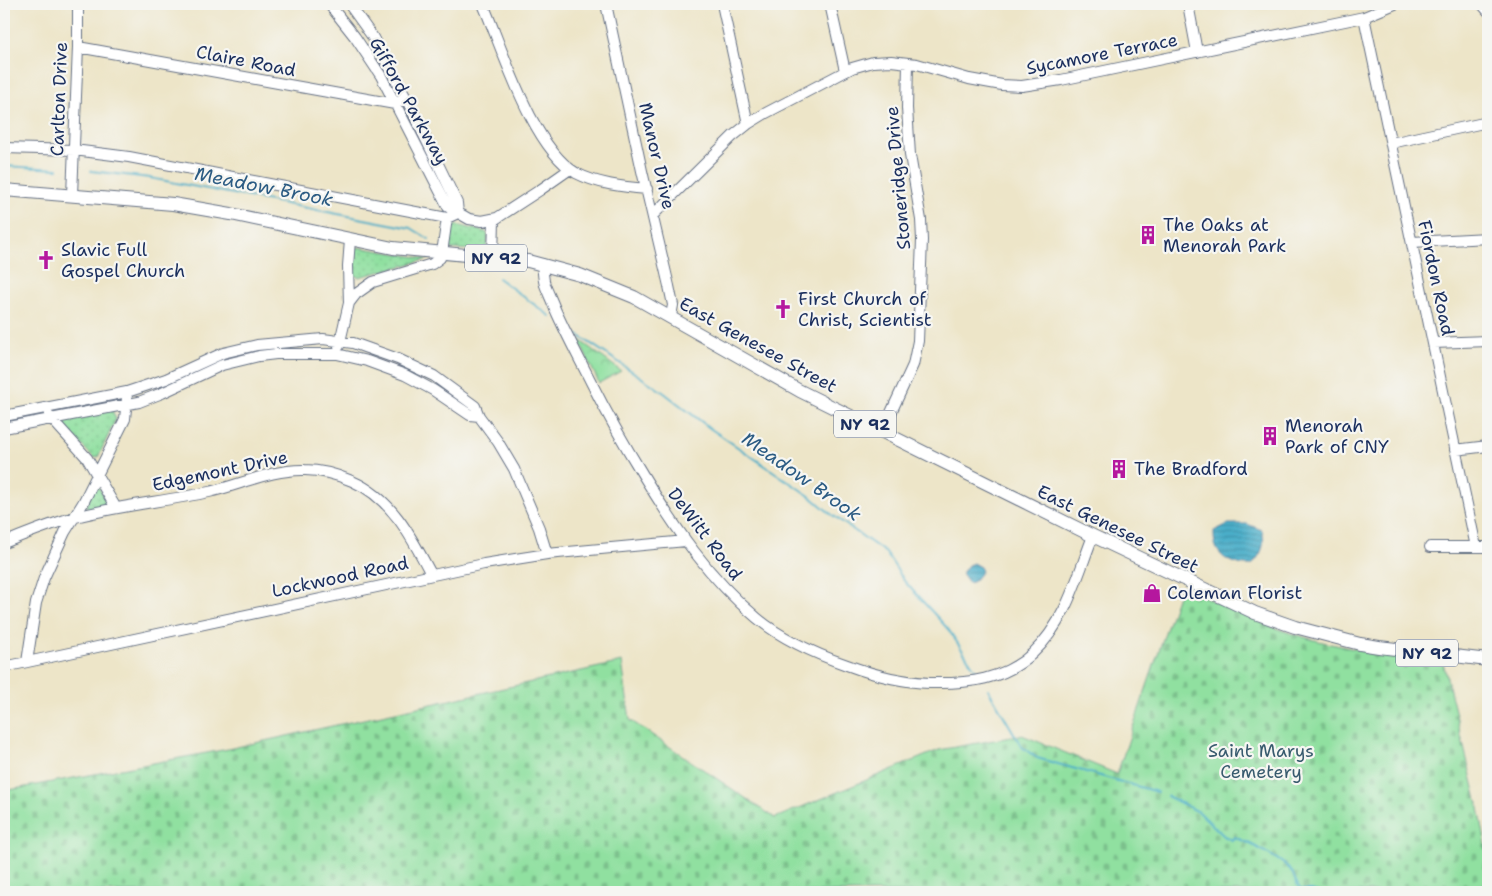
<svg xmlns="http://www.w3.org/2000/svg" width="1492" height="896" font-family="'Shantell Sans',sans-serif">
  <defs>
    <pattern id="grass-dots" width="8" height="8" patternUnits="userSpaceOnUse" patternTransform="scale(1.25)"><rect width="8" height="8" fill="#90e0a0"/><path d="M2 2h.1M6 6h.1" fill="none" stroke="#7cc08c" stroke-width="1.8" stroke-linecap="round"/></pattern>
    <pattern id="cemetery-stones" width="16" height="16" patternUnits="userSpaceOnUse" patternTransform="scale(1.25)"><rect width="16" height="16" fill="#90e0a0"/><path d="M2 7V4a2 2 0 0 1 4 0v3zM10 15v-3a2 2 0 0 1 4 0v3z" fill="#7cc08c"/></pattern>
    <pattern id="park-crowns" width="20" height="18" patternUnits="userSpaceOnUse" patternTransform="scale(1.25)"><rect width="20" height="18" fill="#90e0a0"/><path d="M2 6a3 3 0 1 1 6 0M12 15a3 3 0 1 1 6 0" fill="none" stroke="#7cc08c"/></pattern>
    <pattern id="water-rules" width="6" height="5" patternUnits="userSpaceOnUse" patternTransform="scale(1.25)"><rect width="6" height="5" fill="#49aec9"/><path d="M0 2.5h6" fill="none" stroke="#3c8ea6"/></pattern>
  </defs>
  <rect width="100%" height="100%" fill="#f6f6f2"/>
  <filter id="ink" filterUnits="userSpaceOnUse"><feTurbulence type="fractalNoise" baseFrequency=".02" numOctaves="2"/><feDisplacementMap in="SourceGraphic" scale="10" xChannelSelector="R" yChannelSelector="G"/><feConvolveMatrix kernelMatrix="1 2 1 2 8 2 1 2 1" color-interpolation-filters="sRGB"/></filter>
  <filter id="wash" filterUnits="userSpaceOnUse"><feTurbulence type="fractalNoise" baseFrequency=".0096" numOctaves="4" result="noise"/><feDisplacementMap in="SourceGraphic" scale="20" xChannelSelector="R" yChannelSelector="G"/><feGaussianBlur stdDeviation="1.12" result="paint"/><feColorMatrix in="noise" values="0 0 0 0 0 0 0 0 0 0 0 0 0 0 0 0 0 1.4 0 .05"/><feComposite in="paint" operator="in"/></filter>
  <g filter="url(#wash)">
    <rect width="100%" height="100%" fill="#ede5c8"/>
    <!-- grass -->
    <path fill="url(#grass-dots)" stroke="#56887f" d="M457,225L486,232L488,236L487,246L480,250L450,249L449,228Z
      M357,247L429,259L359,277L355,276L351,272L352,249Z
      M112,410L116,419L98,457L94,458L65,428V423L69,418Z
      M96,483L107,501L106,504L89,510L86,507Z"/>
    <!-- cemetery -->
    <path fill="url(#cemetery-stones)" stroke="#56887f" d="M1181,586C1218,603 1254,622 1293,634C1343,649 1392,656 1443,662L1479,808L1488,856V892H4V791L228,749L622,662L630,720L775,818L939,750L1022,735L1117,774Z"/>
    <!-- park -->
    <path fill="url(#park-crowns)" stroke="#56887f" d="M578,339L621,371L599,383Z"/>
    <!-- water -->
    <path fill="url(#water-rules)" stroke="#326e94" d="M1228,524H1247L1262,530C1266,545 1262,553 1252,565C1238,566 1222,561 1216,547C1214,543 1214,536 1214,531Z
      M973,563L980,567L982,571L974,581L969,583L962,573L968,565Z"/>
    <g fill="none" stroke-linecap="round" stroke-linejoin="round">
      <!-- stream -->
      <path stroke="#49aec9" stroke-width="2" d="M4,166L58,169
        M91,171L150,178L411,228L429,239
        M498,278L550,316
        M578,335L663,392L711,429L811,497L831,514L886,553L905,582L948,629L977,672
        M988,689L1022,747L1037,758L1157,792
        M1167,796L1199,812L1224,836L1232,840L1234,837C1248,842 1280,859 1290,869C1295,875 1294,882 1301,890H1311L1317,892"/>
    </g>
  </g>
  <g filter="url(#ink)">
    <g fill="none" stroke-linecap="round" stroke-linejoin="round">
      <!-- minor casing -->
      <g stroke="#646f83" stroke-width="12">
        <path id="minor" d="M329,4L355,37L381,76L448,207L469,219L482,221L497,218L540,190L570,169
          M349,4L372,36L406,98L457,203L458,213
          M483,4C503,50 532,147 576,173C597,184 623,187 647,189
          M606,4L642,171L669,286L673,305L671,316
          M722,4L748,124
          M830,4L845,71
          M1188,4L1197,52
          M1482,4L1488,11
          M1364,17L1476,547
          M78,47L395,104L406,98
          M1391,143L1488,122
          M4,148L74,150L129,157L447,218L458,213
          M72,195L78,47V4
          M653,215L733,136L748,124L766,113L852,68L873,62L891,61L917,64L969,79L1002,85L1022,86L1061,80L1364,17L1395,4
          M1412,242L1488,238
          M493,258L494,219
          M542,264C543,271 543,279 545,285C548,293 552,301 555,309C566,334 579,358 591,382C607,414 624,444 643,475C675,528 709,578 757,618C782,639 816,654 847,665C874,675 901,682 930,683C967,684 1005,680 1033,653C1066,622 1077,577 1093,536
          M349,303L356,294L373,282L432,264L440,258L442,253L447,218
          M1433,343L1488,341
          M339,346L349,303L348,266L350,240
          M4,416L127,392L166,379L223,353L257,345L323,339L353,343L398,359L434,376L475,406L479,416L498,442L514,469L539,528L547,554
          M49,416L87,458L116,508
          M4,428L139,402L162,393L222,365L259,356L276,354H337L367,361L405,375L433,390L470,415L479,416
          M882,432L913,365L918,341L922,240L921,220L910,155L907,108L908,63
          M1455,450L1488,446
          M4,543C25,534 46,526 68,519C114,506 162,502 209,492C240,485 272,469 305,470C320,470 338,475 352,481C392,498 412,538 431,574
          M1430,547H1488
          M27,662L36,603L44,578L65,532L83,503L125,419L127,398
          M4,667L484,564L547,554L686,541"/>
      </g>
      <!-- major casing -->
      <g stroke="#646f83" stroke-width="14">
        <path id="major" d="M4,190L173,204L231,214L393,248L528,261L580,275L634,297L800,391L1093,536L1255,613L1295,627L1360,644L1379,647L1488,660"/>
      </g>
      <!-- minor -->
      <use href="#minor" stroke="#fff" stroke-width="10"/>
      <!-- major -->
      <use href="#major" stroke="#fff" stroke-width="12"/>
    </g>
  </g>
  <!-- icons -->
  <defs>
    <g id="building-bare" transform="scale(1.5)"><path d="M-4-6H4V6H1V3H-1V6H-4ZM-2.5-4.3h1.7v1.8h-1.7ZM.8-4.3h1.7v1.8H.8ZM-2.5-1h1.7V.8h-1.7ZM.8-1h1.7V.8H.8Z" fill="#b5179e" stroke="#f6f6f2" stroke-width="2.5" paint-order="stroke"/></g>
    <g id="church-bare" transform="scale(1.5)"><path d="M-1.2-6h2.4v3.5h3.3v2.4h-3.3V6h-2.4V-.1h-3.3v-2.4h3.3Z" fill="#b5179e" stroke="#f6f6f2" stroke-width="2.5" paint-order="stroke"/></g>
    <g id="shop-bare" transform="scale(1.5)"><path d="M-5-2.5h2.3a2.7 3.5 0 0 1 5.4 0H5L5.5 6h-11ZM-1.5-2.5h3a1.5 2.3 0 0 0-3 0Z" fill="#b5179e" stroke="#f6f6f2" stroke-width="2.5" paint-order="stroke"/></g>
  </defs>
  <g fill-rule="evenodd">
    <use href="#building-bare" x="1148" y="235"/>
    <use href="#church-bare" x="46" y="260"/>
    <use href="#church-bare" x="783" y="309"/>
    <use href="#building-bare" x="1270" y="436"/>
    <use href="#building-bare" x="1119" y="469"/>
    <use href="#shop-bare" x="1152" y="593"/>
  </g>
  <g text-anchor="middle" stroke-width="4.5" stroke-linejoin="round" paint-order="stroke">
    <!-- shield labels -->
    <g fill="#f6f6f2" stroke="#5d6b8a" stroke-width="1">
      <rect x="465" y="244.5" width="62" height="27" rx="4"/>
      <rect x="834" y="410.5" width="62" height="27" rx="4"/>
      <rect x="1396" y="639.5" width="62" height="27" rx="4"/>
    </g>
    <g font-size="16" font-weight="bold" fill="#1b2f5e">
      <text x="496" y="264">NY 92</text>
      <text x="865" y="430">NY 92</text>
      <text x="1427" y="659">NY 92</text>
    </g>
    <!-- street labels -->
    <g font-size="18" fill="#1b2f5e" stroke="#f6f6f2">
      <text transform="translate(1102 54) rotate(-11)" y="6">Sycamore Terrace</text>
      <text transform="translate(246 61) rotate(11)" y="6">Claire Road</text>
      <text transform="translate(59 99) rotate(-88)" y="6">Carlton Drive</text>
      <text transform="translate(409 101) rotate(61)" y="6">Gifford Parkway</text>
      <text transform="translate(657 156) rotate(77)" y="6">Manor Drive</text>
      <text transform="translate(898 178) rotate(-95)" y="6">Stoneridge Drive</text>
      <text transform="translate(1436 278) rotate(78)" y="6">Fiordon Road</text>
      <text transform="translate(758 345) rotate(29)" y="6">East Genesee Street</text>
      <text transform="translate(220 471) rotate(-12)" y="6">Edgemont Drive</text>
      <text transform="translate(1118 529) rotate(26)" y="6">East Genesee Street</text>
      <text transform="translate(705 534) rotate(53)" y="6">DeWitt Road</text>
      <text transform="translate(340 577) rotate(-12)" y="6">Lockwood Road</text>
    </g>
    <!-- poi labels -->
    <g font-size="18" fill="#1b2f5e" stroke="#f6f6f2" text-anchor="start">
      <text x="1163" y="231">The Oaks at<tspan x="1163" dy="21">Menorah Park</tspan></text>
      <text x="61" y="256">Slavic Full<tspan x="61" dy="21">Gospel Church</tspan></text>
      <text x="798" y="305">First Church of<tspan x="798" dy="21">Christ, Scientist</tspan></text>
      <text x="1285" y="432">Menorah<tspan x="1285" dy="21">Park of CNY</tspan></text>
      <text x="1134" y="475">The Bradford</text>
      <text x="1167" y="599">Coleman Florist</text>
    </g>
    <!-- park labels -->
    <g font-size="18" fill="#385b6e" stroke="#f6f6f2">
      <text x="1261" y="757">Saint Marys<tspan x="1261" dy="21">Cemetery</tspan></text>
    </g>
    <!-- water labels -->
    <g font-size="19" font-style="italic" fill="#2b5b83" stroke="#f6f6f2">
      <text transform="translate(264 186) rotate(11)" y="7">Meadow Brook</text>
      <text transform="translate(802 476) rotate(35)" y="7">Meadow Brook</text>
    </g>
  </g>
  <!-- margin -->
  <rect width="1492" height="896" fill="none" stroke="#f6f6f2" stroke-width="20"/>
</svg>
